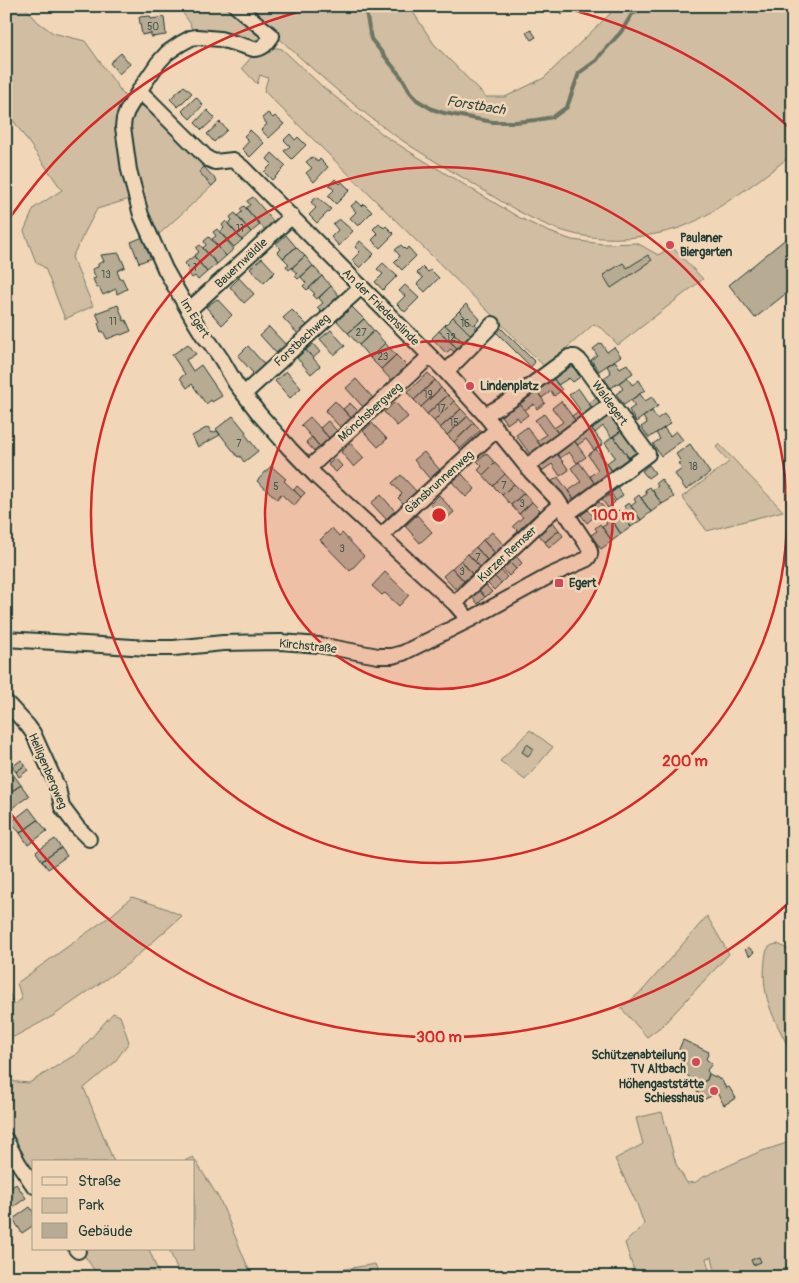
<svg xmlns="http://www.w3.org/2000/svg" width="799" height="1283" font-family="Pangolin,sans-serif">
  <rect width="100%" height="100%" fill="#f2d6b8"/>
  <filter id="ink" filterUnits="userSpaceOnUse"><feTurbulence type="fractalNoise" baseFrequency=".02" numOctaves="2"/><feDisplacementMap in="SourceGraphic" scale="10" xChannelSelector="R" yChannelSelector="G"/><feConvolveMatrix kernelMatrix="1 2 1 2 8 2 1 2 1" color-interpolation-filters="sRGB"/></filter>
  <g filter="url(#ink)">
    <!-- green -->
    <path fill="#d0bda2" stroke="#787d6b" d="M6,6H24L38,22L53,33L85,41L128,101L133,198L97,209L72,257L93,306L65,319L45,268L36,262L24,231L34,208L62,190L6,110Z
      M178,6H409L434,44L486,97H505L544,78L618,6H793V154C769,173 745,191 719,207C707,215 694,223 679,228C647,238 608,242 574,234C537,225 502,202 470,182C443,166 415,150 390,132C347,101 308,65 269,29L259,44L193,34L190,23Z
      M272,48H278L282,49L324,88L385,136L418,157L520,218L547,231L572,240L603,244L637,243L658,255L672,247L703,279L618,345L604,330L594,324L545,367L264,91L268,78L260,75L257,84L242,68L255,53Z
      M141,103L146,104L151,107L206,166L199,172L212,186L156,237L134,176L129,115L138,104Z
      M719,444L783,511L707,531L682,497L729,462L716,447Z
      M530,730L553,747L525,780L500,761Z
      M132,897L165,908L182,916L129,963L53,1016L6,1041V1007L14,1004L22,999L17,983L113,914Z
      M707,916L729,954L663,1025L647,1037L621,1008L643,990Z
      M778,944L793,952V1057C777,1022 760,1001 765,960C766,950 767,945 778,944Z
      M113,1013L120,1016L129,1042L114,1063L84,1088L114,1162H34V1181L6,1133V1081L29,1083L78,1053Z
      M662,1112L676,1164L687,1183L696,1182L701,1178L759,1152L793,1141V1265L764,1277H716L712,1257L706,1258L711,1277H636L625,1243L644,1224L637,1204L615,1159L643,1144L636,1118Z
      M193,1157L220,1200L252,1277H180L169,1249H194V1162H182Z
      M80,1249H149L160,1277H99Z
      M375,1264L380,1277H336L334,1271Z"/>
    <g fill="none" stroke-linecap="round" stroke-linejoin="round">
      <!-- stream -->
      <path stroke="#6c7563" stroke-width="4" d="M365,6L371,39L379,49L402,78L410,92L417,100L432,109L444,113L493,122H516L536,120L553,117L567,107L579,73L597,60L601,54L621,32L632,14C637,12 643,11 645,6"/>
    </g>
    <!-- building -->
    <path fill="#b7ab94" stroke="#1f3d34" d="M562,6H566L568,10L561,15L557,9Z
      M150,16L151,19L164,17L166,35L151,37V33L142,35L139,17Z
      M531,30L536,37L531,40L526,33Z
      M121,53L130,64L119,74L110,63Z
      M184,86L192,93L178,107L170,99Z
      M196,97L203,105L190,119L182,111Z
      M207,110L215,118L202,130L195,123Z
      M268,113L273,118L275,116L284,124L269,138L261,130L267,124L262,118Z
      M220,122L227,130L214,142L207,134Z
      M250,130L264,143L250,157L242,149L249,141L244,136Z
      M290,134L295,140L298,137L306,145L292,159L284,151L290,146L284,140Z
      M272,153L286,166L272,180L264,172L272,164L267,159Z
      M312,157L318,162L320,159L328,167L314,182L306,173L312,168L306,162Z
      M204,167L217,181L212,186L199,172Z
      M335,179L340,184L342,182L350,190L336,204L328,196L334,190L329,185Z
      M253,197L274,222L265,230L246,208L250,205L247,201Z
      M317,197L331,209L317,223L309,215L316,208L311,202Z
      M357,201L362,206L364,204L372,212L358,226L350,218L356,212L351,206Z
      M244,206L260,225L251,232L237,216L242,212L240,209Z
      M235,213L251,232L242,240L228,224L232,220L230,217Z
      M339,219L353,231L339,246L331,237L338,230L333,224Z
      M226,221L242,240L234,247L220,232L224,228L222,225Z
      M379,223L384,228L386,226L394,234L380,248L372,240L378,234L373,229Z
      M217,229L234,249L226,256L212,239L216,236L213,232Z
      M793,233V270L787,274L793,281V288L755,318L729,285Z
      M286,235L296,247L283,258L278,252L281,249L276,244Z
      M143,237L151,258L139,263L131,242Z
      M209,237L226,256L217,264L203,248L206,245L204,241Z
      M360,241L374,254L360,268L352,260L360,252L355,247Z
      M200,245L217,264L207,272L194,256L199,252L196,248Z
      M401,245L406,250L408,247L416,256L402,270L394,262L400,256L395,250Z
      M296,247L305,256L289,270L286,266L289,264L283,258Z
      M119,253L125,267L117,271L120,279L122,278L127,289L117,294L116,289L103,295L99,287L97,288L93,279L96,278L92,269L98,267V264L104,261L101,255Z
      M648,255L652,260L643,266V267L611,288L603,275L623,263L627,268Z
      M194,256L207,272L198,280L195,276L192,278L187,271L189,269L184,264Z
      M305,256L313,266L298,279L295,276L297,274L292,268Z
      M262,258L275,272L264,283L250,268Z
      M383,263L397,276L383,290L375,282L383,274L377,269Z
      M313,266L322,276L307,290L303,286L306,283L301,277Z
      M423,267L428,272L431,270L439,278L425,292L417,284L423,278L417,273Z
      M322,276L331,286L317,299L313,295L315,294L309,288Z
      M239,278L254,294L244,303L230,287Z
      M405,285L419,298L405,312L397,304L405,296L399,291Z
      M331,286L340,297L322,313L317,308L323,303L319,298Z
      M217,299L232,315L222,325L206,307Z
      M466,304L480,319L475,324L479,328L477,329L459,311Z
      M118,305L124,321L126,320L131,331L121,335L120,334L107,339L103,331L101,332L98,323L100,322L96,313Z
      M352,307L364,319L348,333L337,321Z
      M292,310L307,325L298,334L283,318Z
      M459,311L477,329L471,335L453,317Z
      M453,317L471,335L464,343L445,325Z
      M364,319L374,331L359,345L348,333Z
      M445,325L464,343L458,349L439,331Z
      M498,325L535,362L531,367L494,330Z
      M269,327L286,345L277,354L260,335Z
      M331,330L345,346L334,355L320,339Z
      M374,331L385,343L370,358L359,345Z
      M439,331L458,349L454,352L451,349L446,353L432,338Z
      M385,343L396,355L381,369L370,358Z
      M601,343L607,352L614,347L621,356L599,371L591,360L597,355L593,349Z
      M188,344L196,354L186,360L193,371L201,365L222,396L212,402L211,400L206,404L192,384L187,388L180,378L185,374L172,355Z
      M313,344L320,352L313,358L306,350Z
      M248,346L264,364L254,374L238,356Z
      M306,350L320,366L311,374L297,358Z
      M396,355L408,367L392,381L381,369Z
      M615,361L620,368L627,364L633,373L611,388L604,378L611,373L607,366Z
      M571,364L580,377L573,382L569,378L558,385L553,378Z
      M286,371L301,388L290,398L275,381Z
      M428,373L435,380L414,400L407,392Z
      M627,377L632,385L639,380L645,390L624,405L616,394L623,389L619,383Z
      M553,378L562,390L554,396L551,391L542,398L536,390Z
      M356,379L373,398L363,407L346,388Z
      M435,380L441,388L421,407L414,400Z
      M441,388L448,395L427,414L421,407Z
      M578,388L594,411L577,423L572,416L580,410L569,395Z
      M536,390L545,403L537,409L534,404L525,410L519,403Z
      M640,394L645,401L652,397L658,406L636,422L629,410L635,406L631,400Z
      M448,395L454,401L434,421L427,414Z
      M596,398L602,405L594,411L589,403Z
      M335,401L351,418L341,428L325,411Z
      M454,401L461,409L440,428L434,421Z
      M561,401L577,423L560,436L554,428L563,422L552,408Z
      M395,402L408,417L397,426L384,412Z
      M350,403L359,412L351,418L343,409Z
      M519,403L528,415L520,421L517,417L507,424L501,416Z
      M461,409L468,416L447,435L440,428Z
      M652,411L657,419L664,414L671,423L649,438L641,427L647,423L643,417Z
      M607,412L621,431L612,438L603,426L595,433L589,425Z
      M544,414L560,436L543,449L537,441L546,435L535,420Z
      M233,416L246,432L245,434L258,451L244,462L240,456L238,457L216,429Z
      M468,416L474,423L454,442L447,435Z
      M310,417L331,440L327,444L325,442L320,447L301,425Z
      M328,421L337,431L329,438L320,428Z
      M372,423L387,439L378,447L363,431Z
      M474,423L481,430L460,449L454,442Z
      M589,425L603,444L594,450L586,439L578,445L572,438Z
      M208,427L212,433L217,431L220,435L198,447L192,436Z
      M527,427L543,449L532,457L516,435Z
      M664,428L670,436L676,431L683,440L661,456L653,444L660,439L656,433Z
      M621,431L637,453L629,458L613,436Z
      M613,436L629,458L612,471L607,463L615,457L605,443Z
      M312,437L320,447L315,452L306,442Z
      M572,438L586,457L577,463L569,452L560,458L555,451Z
      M350,443L364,458L354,467L341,452Z
      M690,444L710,473L686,490L675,474L682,469L678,463L681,462L676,454Z
      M596,449L612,471L595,484L590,476L598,470L588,455Z
      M555,451L569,470L560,476L552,464L542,471L537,463Z
      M424,452L440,470L430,479L414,460Z
      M486,453L495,463L483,475L478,470L482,466L477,461Z
      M335,458L342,466L336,472L328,465Z
      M579,462L595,484L574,499L568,491L581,482L571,468Z
      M495,463L505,474L493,486L483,475Z
      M649,465L655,473L648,478L642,471Z
      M271,466L286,479L284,481L301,497L294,506L281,494L277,499L257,481Z
      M462,474L475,489L466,497L452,482Z
      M505,474L514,484L502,495L493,486Z
      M401,475L417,492L404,504L398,498L402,494L392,483Z
      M558,477L574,499L567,504L551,482Z
      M661,479L674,497L662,504L652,490L658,486L656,483Z
      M514,484L524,493L511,505L502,495Z
      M297,486L305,493L301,497L294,490Z
      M650,487L662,504L651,512L641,498L647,494L645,490Z
      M618,488L623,495L616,501L611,493Z
      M524,493L532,502L519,514L511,505Z
      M381,495L395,511L386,519L371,503Z
      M439,495L454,512L445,520L430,504Z
      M609,495L615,502L608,508L602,500Z
      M639,495L651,512L641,520L631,506L636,502L634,499Z
      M532,502L540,510L518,531L513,526L523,517L519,514Z
      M599,502L605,509L597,515L592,507Z
      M629,503L641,520L631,527L622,513L626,509L624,506Z
      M588,510L594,517L587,523L581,515Z
      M619,510L631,527L621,534L612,520L616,517L614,514Z
      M417,515L432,532L420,543L405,526Z
      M609,517L621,534L612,541L602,527L607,524L604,520Z
      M553,522L559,530L545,542L539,535Z
      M600,524L612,541L601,549L591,535L597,531L595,528Z
      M332,528L339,536L342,533L364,556L350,571L320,540Z
      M559,530L563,536L549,548L545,542Z
      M492,532L504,545L495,553L483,540Z
      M483,540L495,553L487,560L476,547Z
      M476,547L487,560L480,567L468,554Z
      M468,554L480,567L472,574L461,560Z
      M515,555L522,563L516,569L508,561Z
      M461,560L472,574L464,581L452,568Z
      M508,561L516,569L509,576L502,568Z
      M452,568L464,581L455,589L443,576Z
      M500,569L507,577L501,583L493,575Z
      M385,572L409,595L399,606L385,593L382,595L372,586Z
      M493,575L501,583L494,590L486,582Z
      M484,583L492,592L485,597L478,589Z
      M478,589L485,597L478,604L471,596Z
      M527,744L534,749L528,756L522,752Z
      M6,746L13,756L6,760Z
      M21,760L25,765L16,772L12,767Z
      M25,765L28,770L19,777L16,772Z
      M13,774L21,785L6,795V779Z
      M21,785L29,796L12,808L6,800V795Z
      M29,808L38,820L20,833L11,822Z
      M38,820L47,831L28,845L20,833Z
      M55,839L61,848L42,861L36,852Z
      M61,848L67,856L48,869L42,861Z
      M748,947L754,952L750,956L745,950Z
      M6,981L12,1001L6,1003Z
      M683,1040L709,1052L706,1059L712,1064L707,1070L709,1074L707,1080L697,1084L679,1068L683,1059L676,1056Z
      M709,1074L718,1078L719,1080L721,1079L726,1088L729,1087L736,1098L724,1105L717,1093L701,1101L695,1085L707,1080Z
      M6,1169L12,1178L6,1181Z
      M16,1184L26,1198L9,1210L6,1206V1191Z
      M30,1207L34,1213V1225L22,1233L13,1219Z
      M759,1257L761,1262L753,1265L751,1260Z"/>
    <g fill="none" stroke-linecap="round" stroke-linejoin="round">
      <!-- minor casing -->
      <g stroke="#1f3d34" stroke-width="18">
        <path id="minor" d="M236,6L272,36C267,43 263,49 254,49L220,39L197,37L191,38L180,44L167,53L158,63L139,91L127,111L124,119L123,127L129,170L141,215L165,269L195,322L203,335L211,344L222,360L236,384L260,415L290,449L317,477L455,604L469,620
          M189,310L292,216
          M446,372L493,324
          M244,394L361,287
          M485,415L511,400L569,357H575L579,360L648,454L566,515
          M527,466L611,404
          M309,468L430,356
          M381,536L417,502L497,429
          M455,604L468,590L549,514L560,505
          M6,639L148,648H174L223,643L281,642L319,645L378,656H392L403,653L469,620L549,576L587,559C591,555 591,551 588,546L556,498L532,473L485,415L446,372L242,167L233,160L215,162L208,159L150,101L139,91
          M6,702L28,726L33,733L58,788L62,807L77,827L89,839
          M6,1140L19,1164L34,1186
          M76,1249L78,1251"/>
      </g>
      <!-- minor -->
      <use href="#minor" stroke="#f2d6b8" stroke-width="14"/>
    </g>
  </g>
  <!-- distance rings -->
  <circle cx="439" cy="515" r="174" fill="#d62828" fill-opacity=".12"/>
  <g fill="none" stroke="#d62828" stroke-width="2.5">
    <circle cx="439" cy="515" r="174"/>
    <circle cx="439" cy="515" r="348"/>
    <path d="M792 900A522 522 0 0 1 9 811M9 219A522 522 0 0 1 322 6M556 6A522 522 0 0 1 792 130"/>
  </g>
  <!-- markers -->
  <g fill="#d1495b" stroke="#f2d6b8" stroke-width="2">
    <circle cx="670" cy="245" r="5"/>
    <circle cx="470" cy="386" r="5"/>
    <rect x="554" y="578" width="10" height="10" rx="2.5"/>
    <circle cx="696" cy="1062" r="5"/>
    <circle cx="714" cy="1091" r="5"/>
  </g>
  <g text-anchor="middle" stroke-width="5" stroke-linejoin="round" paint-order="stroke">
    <!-- number labels -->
    <g font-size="10" fill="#45584c">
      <text x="153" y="30">50</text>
      <text x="240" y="232">11</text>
      <text x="195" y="271">1</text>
      <text x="106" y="278">13</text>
      <text x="113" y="325">11</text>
      <text x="465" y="327">16</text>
      <text x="361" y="336">27</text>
      <text x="451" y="341">12</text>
      <text x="383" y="360">23</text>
      <text x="428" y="398">19</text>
      <text x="441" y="412">17</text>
      <text x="454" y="426">15</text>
      <text x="239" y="447">7</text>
      <text x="693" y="470">18</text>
      <text x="504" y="489">7</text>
      <text x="276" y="490">5</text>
      <text x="522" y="507">3</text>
      <text x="342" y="552">3</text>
      <text x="478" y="561">7</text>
      <text x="462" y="575">3</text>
    </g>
    <!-- poi labels -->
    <g font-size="12" font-weight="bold" fill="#1f3d34" stroke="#f2d6b8" text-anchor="start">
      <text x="680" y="242">Paulaner<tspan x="680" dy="14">Biergarten</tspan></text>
      <text x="480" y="390">Lindenplatz</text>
      <text x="569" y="587">Egert</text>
      <text x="686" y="1059" text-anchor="end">Schützenabteilung<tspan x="686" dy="14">TV Altbach</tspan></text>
      <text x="704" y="1088" text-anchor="end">Höhengaststätte<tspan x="704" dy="14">Schiesshaus</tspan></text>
    </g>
    <!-- street labels -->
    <g font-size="12" fill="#1f3d34" stroke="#f2d6b8">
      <text transform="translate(241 263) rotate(-43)" y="4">Bauernwäldle</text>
      <text transform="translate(381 307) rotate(45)" y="4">An der Friedenslinde</text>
      <text transform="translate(195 318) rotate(58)" y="4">Im Egert</text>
      <text transform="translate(302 340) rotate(-43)" y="4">Forstbachweg</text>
      <text transform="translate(610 403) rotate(54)" y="4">Waldegert</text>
      <text transform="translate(370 412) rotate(-42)" y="4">Mönchsbergweg</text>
      <text transform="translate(439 482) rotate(-42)" y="4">Gänsbrunnenweg</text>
      <text transform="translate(507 554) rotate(-43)" y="4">Kurzer Remser</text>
      <text transform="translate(308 646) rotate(6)" y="4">Kirchstraße</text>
      <text transform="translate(48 771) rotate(67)" y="4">Heiligenbergweg</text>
    </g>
    <!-- water labels -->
    <g font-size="14" font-style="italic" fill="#324b40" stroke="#f2d6b8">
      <text transform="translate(476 105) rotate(9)" y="5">Forstbach</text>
    </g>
  </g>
  <circle cx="439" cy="515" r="8" fill="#d62828" stroke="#f2d6b8" stroke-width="2.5"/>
  <g font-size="15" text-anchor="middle" font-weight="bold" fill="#d62828" stroke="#f2d6b8" stroke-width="5" stroke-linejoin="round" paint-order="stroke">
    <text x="613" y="520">100 m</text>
    <text x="685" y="766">200 m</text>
    <text x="439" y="1042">300 m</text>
  </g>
  <!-- margin -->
  <rect width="799" height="1283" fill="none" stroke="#f2d6b8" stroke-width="25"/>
  <rect x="12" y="12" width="774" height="1258" fill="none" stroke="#1f3d34" stroke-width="2" filter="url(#ink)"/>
  <!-- legend -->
  <rect x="32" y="1160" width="162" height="90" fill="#f2d6b8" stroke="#9e9983"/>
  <rect x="42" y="1177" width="25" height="8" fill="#f2d6b8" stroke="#9e9983"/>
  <text x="78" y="1186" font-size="15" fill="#1f3d34">Straße</text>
  <rect x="42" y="1198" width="25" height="15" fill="#d0bda2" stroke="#9e9983"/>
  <text x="78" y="1210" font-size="15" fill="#1f3d34">Park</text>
  <rect x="42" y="1223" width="25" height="15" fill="#b7ab94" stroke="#9e9983"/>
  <text x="78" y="1236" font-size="15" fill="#1f3d34">Gebäude</text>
</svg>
